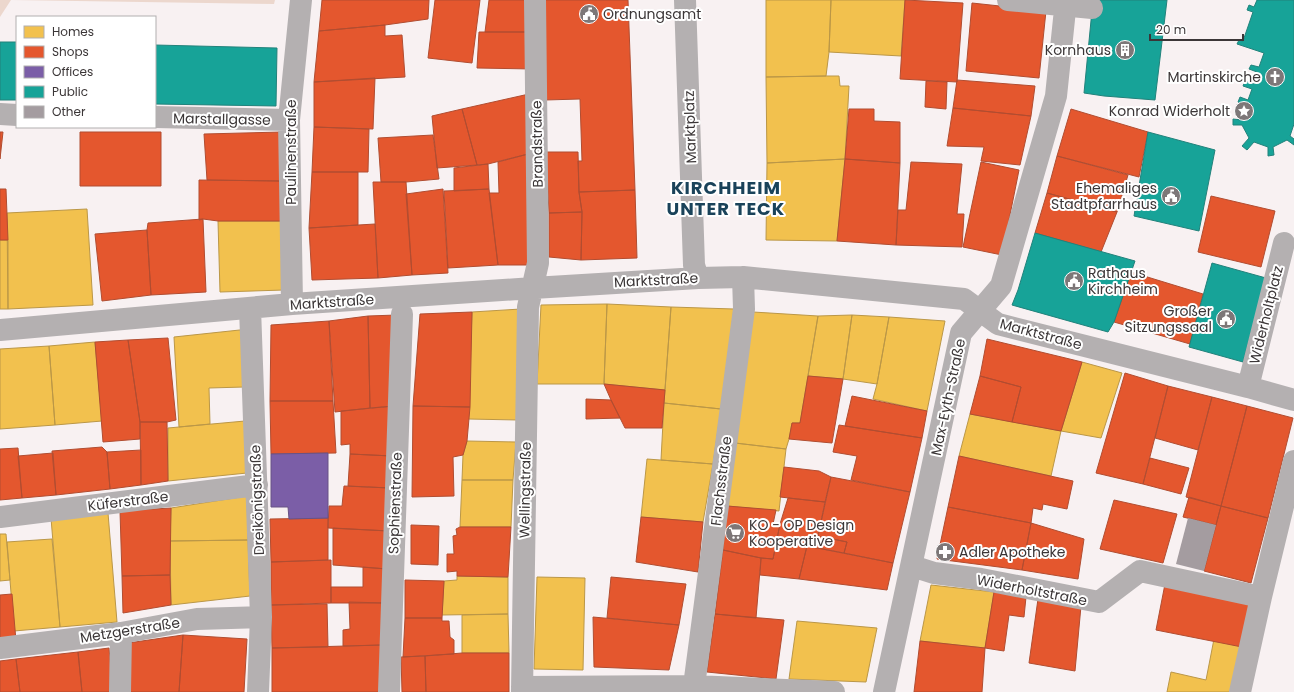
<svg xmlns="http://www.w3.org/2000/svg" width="1294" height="692" font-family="Poppins,sans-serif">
  <rect width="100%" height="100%" fill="#f8f1f2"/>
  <!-- green -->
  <path fill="#ecd7cd" d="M0,0H275L274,4L11,0L0,17Z"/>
  <!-- homes -->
  <path fill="#f2c14e" stroke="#bb9747" d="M766,0H831L829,52L826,76L766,77Z
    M831,0H905L901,56L829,52Z
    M826,76H839L840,86H849L845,159L767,163L766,77Z
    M845,159L837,241L766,240L767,163Z
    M87,209L93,305L8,309L7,213Z
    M218,221H282L284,290L220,292Z
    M0,240H8V309H0Z
    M607,304L604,384H537L541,305Z
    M607,304L671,307L665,390L604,384Z
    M671,307L734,309L721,409L664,403Z
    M521,309L518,420L468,419L472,312Z
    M753,312L818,316L800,423H792L789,439L786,449L735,443Z
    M852,315L843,379L808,376L818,316Z
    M852,315L889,317L877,384L843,379Z
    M889,317L945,321L927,411L873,399L877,384Z
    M249,329L244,387L209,388L210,424L179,427L174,337Z
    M95,342L102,421L55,425L49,346Z
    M49,346L55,425L0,429V349Z
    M1082,362L1122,373L1101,438L1061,431Z
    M664,403L721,409L713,464L661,460Z
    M970,414L1061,431L1051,476L959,456Z
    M245,421L247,473L168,481V428Z
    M467,441L516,442L513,480H462L463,455Z
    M735,443L786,449L779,511L727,506Z
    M647,459L713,464L703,522L641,517Z
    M462,480H513L511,527H460Z
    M247,496L248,540L170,541L171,508Z
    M108,513L117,622L60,627L51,518Z
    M0,534H6L10,580L0,581Z
    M52,539L60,627L14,631L7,542Z
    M248,540L250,596L171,605L170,541Z
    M457,576L508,577V614L442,615L444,581L457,580Z
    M537,577L585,578L583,670L534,669Z
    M931,585L994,592L985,648L920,641Z
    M508,614L509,653H462V615Z
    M797,621L877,628L866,682L789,679Z
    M1214,639L1248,646L1238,692H1167L1171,672L1206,680Z"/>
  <!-- shops -->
  <path fill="#e4572e" stroke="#b14d31" d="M322,0H429L428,19L385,25L319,31Z
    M435,0H480L472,63L428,58Z
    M489,0H528V32H485Z
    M542,0H628L635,190L579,192L578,161H582L580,99L545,100Z
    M905,0L963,3L957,82L900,79Z
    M972,3L1046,11L1039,78L966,71Z
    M385,25V36L402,35L405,77L314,82L319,31Z
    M479,32H531L532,69L477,68Z
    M375,78L373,129L314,127V82Z
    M957,80L1035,86L1031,116L953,108Z
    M926,81L947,82L946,109L925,107Z
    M529,94L532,153L488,164L477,165L462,109Z
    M953,108L1031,116L1020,165L981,161L984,147L947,146Z
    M462,109L477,165L437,168L432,116Z
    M849,109H874V121L900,122V163L845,159Z
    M1071,109L1148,132L1139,177L1057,156Z
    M314,127L369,129L368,172H312Z
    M0,132H3L0,159Z
    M80,132H161V186H80Z
    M282,132L280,181L207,180L204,134Z
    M433,135L439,179L406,182H381L378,138Z
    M546,152H578L579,192L582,212L549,213Z
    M532,153L535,265H498L489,193H499L498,162Z
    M1057,156L1128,175L1117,212L1047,193Z
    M845,159L900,163L896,245L837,241Z
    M911,162L962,164L957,214H964L962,247L896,245L898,210H906Z
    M981,162L1019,170L1002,255L963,247Z
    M488,164L489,189L454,191V168Z
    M312,172H358V225L309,228Z
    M199,180L280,181L282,221H218L203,219L199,220Z
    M373,182H406L412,275L378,278Z
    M0,189H6L8,240H0Z
    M443,189L448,273L412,275L406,194Z
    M489,189L498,265L448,268L444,191Z
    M635,190L637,258L581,260L582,212L579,192Z
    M1047,193L1117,212L1101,252L1035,233Z
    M1211,196L1275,211L1261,267L1198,252Z
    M582,212L581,260L549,257V213Z
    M203,219L206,292L151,295L147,230L148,223Z
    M375,224L378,278L312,280L309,228Z
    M147,230L151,295L102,301L95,234Z
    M1131,272L1203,294L1190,344L1114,322Z
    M472,312L470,407L413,406L420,314Z
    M397,315L394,406L370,408L368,316Z
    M368,316L370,408L335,412L329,321Z
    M329,321L333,401H270L271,325Z
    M168,338L176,420L167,422H140L128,340Z
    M987,339L1082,362L1061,431L1012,422L1021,387L980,376Z
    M128,340L140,422V439L103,442L95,342Z
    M1125,373L1168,386L1143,484L1096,473Z
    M808,376L843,379L832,443L789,439L792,423H800Z
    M980,376L1021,387L1012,422L970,414Z
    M604,384L665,390L662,428H625L611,400Z
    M1168,386L1212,397L1198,450L1155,438Z
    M852,396L927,411L922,438L845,426Z
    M1212,397L1247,406L1221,506L1186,497Z
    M586,399L611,400L620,418L586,419Z
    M270,401H333L336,453L271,454Z
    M394,406L392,456L350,454V444L341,445V411Z
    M413,406L470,407L467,441L463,455L453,457L454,496L412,497Z
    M1247,406L1293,418L1268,518L1221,506Z
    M140,422H167L168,481L141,485Z
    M839,425L922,438L910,492L851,480L857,456L833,452Z
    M102,447L107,452L110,489L56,495L52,451Z
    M18,448L22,498L0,500V449Z
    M141,450V485L110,489L107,452Z
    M53,453L56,495L22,498L18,456Z
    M350,454L392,456L390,488L348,486Z
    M959,456L1073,481L1067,509L1043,504L1042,510L1033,508L1031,523L948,507Z
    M1150,458L1189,468L1181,494L1143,484Z
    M784,467L819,471L831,477L825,502L780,497Z
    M831,477L910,492L893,563L844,553L847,542L818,536Z
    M344,486L390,488L389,531L328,528L329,506H342Z
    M1189,497L1221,506L1216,525L1183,517Z
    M788,498L825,502L818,536L847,542L844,553L807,546L799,579L760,575L761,558L773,559L780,524Z
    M1114,500L1177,514L1163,563L1100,549Z
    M727,506L776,510L773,524H780L773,559L761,558L723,550Z
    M1221,506L1268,518L1251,583L1204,571Z
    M948,507L1031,523L1022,570L937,559Z
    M171,508L170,575L122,576L120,511Z
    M641,517L703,522L698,572L636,562Z
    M328,518V560L271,562L270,519Z
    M1031,523L1084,539L1078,579L1022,570Z
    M411,525L439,526L438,565L411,564Z
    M460,527H511L508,577L457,576V571L447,572V554H454L453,536L457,535L456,529Z
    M333,528L389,531L387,569L333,565Z
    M807,546L893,563L887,590L799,579Z
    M723,550L761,558L756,618L715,614Z
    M331,560V603L271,605V562Z
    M363,567L387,569L385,603H331V587H363Z
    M170,575L171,605L123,613L122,576Z
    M611,577L686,584L679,625L607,618Z
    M405,580L444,581L442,618H405Z
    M1165,584L1251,602L1242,647L1156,630Z
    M994,592L1026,597L1024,617L1009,615L1004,651L985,648Z
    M12,594L16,641L0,643V595Z
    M1038,599L1081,606L1075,671L1029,663Z
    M349,602L385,603L383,645L343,646V630L350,629Z
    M327,604L328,647L272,648L271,605Z
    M715,614L784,620L776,679L707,672Z
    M593,617L679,625L669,670L594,667Z
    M405,618H442V621H449L450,637L454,640V654L403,657Z
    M183,635L179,692H128V643Z
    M183,635L247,639L244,692H179Z
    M920,641L985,648L982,692H914Z
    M383,645L381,692H272V648Z
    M109,648L113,692H82L78,652Z
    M78,652L82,692H20L16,659Z
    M462,653H509V692H426L425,656Z
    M425,656L426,692H402L401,657Z
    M16,659L20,692H0V661Z"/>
  <!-- offices -->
  <path fill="#7b5ea7" stroke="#685285" d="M328,453V518L289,519L288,507H271V454Z"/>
  <!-- public -->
  <path fill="#17a398" stroke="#22827b" d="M1093,0H1167L1155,100L1104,96L1084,93Z
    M1257,0H1294V124L1290,136L1294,139V145L1287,140L1273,147L1274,155L1268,156V147L1254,142L1247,150L1242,146L1249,138L1242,125H1233V119L1242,120L1246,105L1238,102L1240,97L1248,100L1252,89L1243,86L1245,81L1254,84L1257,72L1249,69L1251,65L1259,67L1264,53L1237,44L1239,40L1243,41L1253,12L1247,10L1249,5L1254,7Z
    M0,42H17V100H0Z
    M155,45L277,48L276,106L155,104Z
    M1148,132L1215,150L1199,231L1134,216Z
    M1035,233L1135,261L1114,322L1108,332L1012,305L1018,290Z
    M1212,263L1266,278L1243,362L1189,347Z"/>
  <!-- building -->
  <path fill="#a49ca0" d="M1188,518L1216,525L1204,571L1176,564Z"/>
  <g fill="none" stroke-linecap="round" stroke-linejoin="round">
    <!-- minor -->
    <path stroke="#b4b0b1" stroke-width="22" d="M685,0L694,265L698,278
      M1008,0L1092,8
      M0,114L17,115
      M155,117L289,120
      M292,304L289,120L301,0
      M250,308L261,617L258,692
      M0,330L292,304L533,288L698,278L743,277L964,299L998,324L1248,387L1294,400
      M1248,387L1284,243
      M0,517L257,485
      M912,566L934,573L981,579L1099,602L1140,571L1261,597
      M0,648L121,633L197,619L261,617
      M694,686L744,309L743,277
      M522,687L694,686L834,692
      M120,692L121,633
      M389,692L402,314
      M522,692L528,307L538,263L535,0
      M884,692L961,333L1001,286L1056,96L1066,0
      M1240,692L1261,597L1294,461"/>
  </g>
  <!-- icons -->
  <defs>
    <g id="civic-disc" transform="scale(1)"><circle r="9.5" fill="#7d7778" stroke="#fff"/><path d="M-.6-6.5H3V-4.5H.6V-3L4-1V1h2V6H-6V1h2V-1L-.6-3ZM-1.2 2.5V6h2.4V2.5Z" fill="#fff"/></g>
    <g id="building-disc" transform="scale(1)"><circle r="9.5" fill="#7d7778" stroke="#fff"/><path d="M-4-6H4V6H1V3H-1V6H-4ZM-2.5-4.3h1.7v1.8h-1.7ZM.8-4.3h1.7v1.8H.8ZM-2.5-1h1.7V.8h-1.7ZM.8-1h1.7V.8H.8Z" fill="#fff"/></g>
    <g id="church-disc" transform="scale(1)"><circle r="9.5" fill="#7d7778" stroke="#fff"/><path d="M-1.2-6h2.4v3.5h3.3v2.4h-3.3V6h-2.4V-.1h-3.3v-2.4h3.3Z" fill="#fff"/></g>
    <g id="sight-disc" transform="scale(1)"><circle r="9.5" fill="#7d7778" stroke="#fff"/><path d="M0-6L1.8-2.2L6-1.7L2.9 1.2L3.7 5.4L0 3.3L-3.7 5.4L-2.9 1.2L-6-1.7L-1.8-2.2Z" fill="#fff"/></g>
    <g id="supermarket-disc" transform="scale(1)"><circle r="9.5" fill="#7d7778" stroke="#fff"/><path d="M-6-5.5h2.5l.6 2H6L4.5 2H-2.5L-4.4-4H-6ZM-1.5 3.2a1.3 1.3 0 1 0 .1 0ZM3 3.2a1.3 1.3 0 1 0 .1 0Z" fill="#fff"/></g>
    <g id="pharmacy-disc" transform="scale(1)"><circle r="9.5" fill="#7d7778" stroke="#fff"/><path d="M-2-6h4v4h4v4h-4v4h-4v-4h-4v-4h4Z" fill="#fff"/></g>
  </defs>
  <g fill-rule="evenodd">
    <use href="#civic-disc" x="589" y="14"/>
    <use href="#building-disc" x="1125" y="50"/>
    <use href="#church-disc" x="1275" y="77"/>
    <use href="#sight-disc" x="1244" y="111"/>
    <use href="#civic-disc" x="1171" y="196"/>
    <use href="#civic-disc" x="1074" y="281"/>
    <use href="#civic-disc" x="1226" y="319"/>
    <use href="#supermarket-disc" x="735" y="533"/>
    <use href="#pharmacy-disc" x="945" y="552"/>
  </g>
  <g text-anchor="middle" stroke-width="4" stroke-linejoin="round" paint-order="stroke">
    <!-- poi labels -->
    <g font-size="14" fill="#3b3637" stroke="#fff" text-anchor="end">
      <text x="603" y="19" text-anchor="start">Ordnungsamt</text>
      <text x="1111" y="55">Kornhaus</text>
      <text x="1261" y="82">Martinskirche</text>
      <text x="1230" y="116">Konrad Widerholt</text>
      <text x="1157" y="193">Ehemaliges<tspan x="1157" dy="16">Stadtpfarrhaus</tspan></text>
      <text x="1088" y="278" text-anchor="start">Rathaus<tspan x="1088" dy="16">Kirchheim</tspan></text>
      <text x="1212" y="316">Großer<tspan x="1212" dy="16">Sitzungssaal</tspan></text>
      <text x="749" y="530" text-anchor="start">KO - OP Design<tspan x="749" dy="16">Kooperative</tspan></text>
      <text x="959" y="557" text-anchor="start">Adler Apotheke</text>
    </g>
    <!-- street labels -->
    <g font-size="14" fill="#3b3637" stroke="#fff">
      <text transform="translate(222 119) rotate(1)" y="5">Marstallgasse</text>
      <text transform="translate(690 127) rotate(-92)" y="5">Marktplatz</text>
      <text transform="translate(537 144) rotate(-91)" y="5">Brandstraße</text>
      <text transform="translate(291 152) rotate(-90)" y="5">Paulinenstraße</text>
      <text transform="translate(656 280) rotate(-3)" y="5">Marktstraße</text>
      <text transform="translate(332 302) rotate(-4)" y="5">Marktstraße</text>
      <text transform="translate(1266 315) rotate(-76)" y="5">Widerholtplatz</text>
      <text transform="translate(1041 334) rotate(15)" y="5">Marktstraße</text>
      <text transform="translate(948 397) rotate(-78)" y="5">Max-Eyth-Straße</text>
      <text transform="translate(721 481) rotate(-83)" y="5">Flachsstraße</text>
      <text transform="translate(525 490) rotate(-89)" y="5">Wellingstraße</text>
      <text transform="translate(257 500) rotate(-92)" y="5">Dreikönigstraße</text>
      <text transform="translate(128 501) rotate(-7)" y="5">Küferstraße</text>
      <text transform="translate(395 503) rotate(-88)" y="5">Sophienstraße</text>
      <text transform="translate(1032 590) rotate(11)" y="5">Widerholtstraße</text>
      <text transform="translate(130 630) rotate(-9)" y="5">Metzgerstraße</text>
    </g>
    <!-- district labels -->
    <g font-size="18" font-weight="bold" letter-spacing="1" fill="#1a435a" stroke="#fff">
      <text x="726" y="194">KIRCHHEIM<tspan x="726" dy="21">UNTER TECK</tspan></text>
    </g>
  </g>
  <!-- legend -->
  <rect x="16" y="16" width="140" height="112" fill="#ffffff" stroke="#b1afaf"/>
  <rect x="24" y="26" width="20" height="12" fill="#f2c14e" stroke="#b1afaf"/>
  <text x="52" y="36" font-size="12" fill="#3b3637">Homes</text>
  <rect x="24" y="46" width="20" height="12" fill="#e4572e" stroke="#b1afaf"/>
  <text x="52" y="56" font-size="12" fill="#3b3637">Shops</text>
  <rect x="24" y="66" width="20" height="12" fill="#7b5ea7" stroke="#b1afaf"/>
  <text x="52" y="76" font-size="12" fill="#3b3637">Offices</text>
  <rect x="24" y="86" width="20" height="12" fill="#17a398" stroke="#b1afaf"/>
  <text x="52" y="96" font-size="12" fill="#3b3637">Public</text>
  <rect x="24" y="106" width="20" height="12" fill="#a49ca0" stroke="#b1afaf"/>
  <text x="52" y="116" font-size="12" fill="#3b3637">Other</text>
  <!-- scale -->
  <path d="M1150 34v6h93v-6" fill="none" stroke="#3b3637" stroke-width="2"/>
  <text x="1156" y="34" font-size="12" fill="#3b3637" stroke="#ffffff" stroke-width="3" paint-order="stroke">20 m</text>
</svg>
